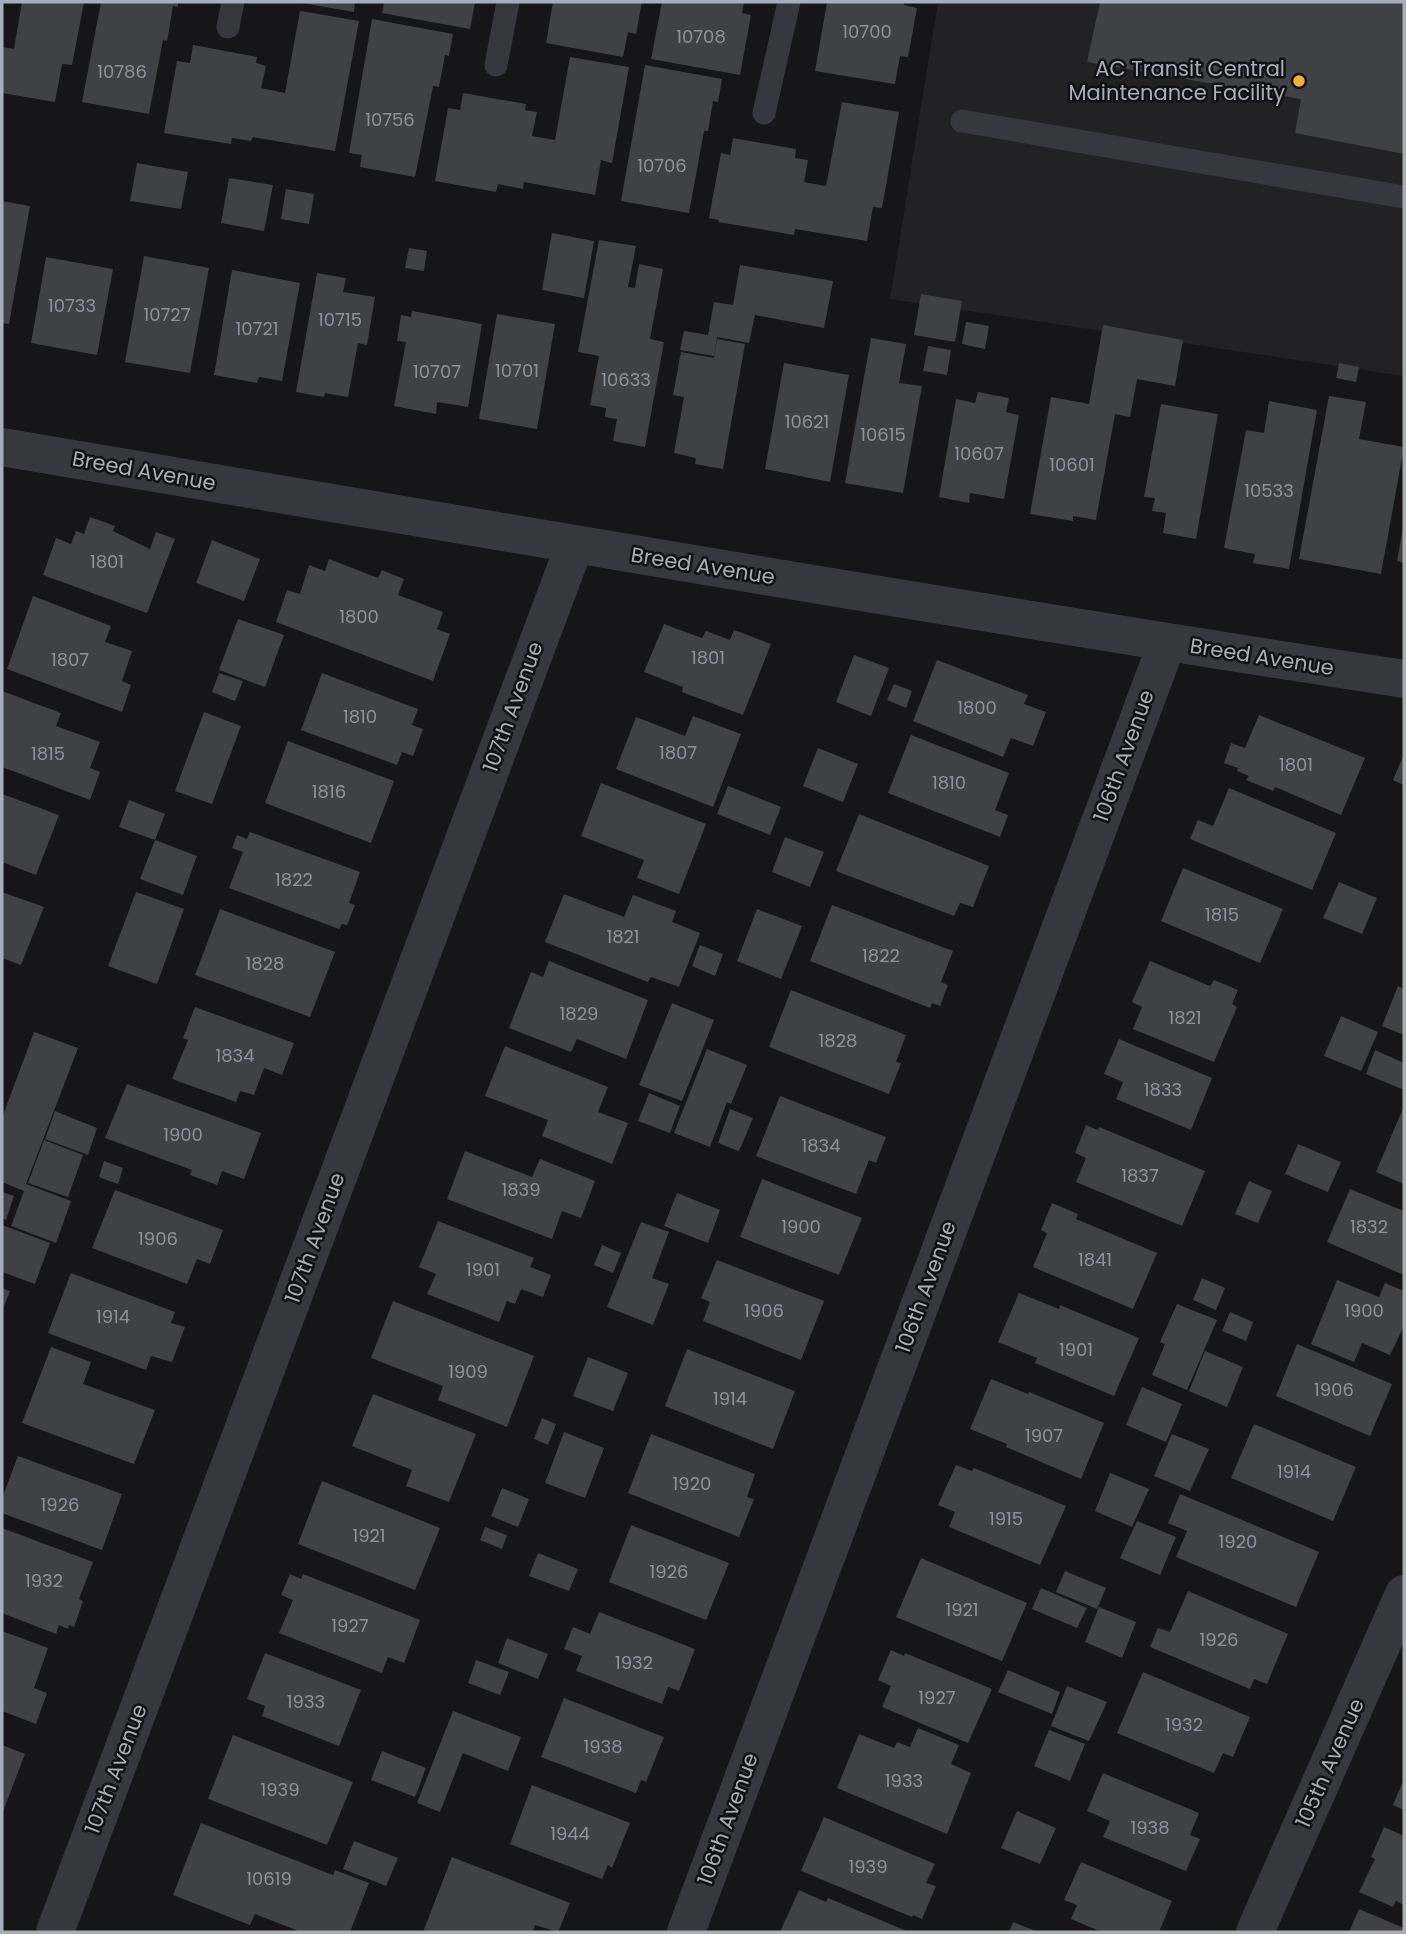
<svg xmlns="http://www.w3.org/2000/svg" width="1406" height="1934" font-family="Poppins,sans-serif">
  <rect width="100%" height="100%" fill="#161618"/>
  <!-- built -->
  <path fill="#222225" d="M938,2H1404V376L890,299Z"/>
  <!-- building -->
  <path fill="#404145" d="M22,2H84L72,65L62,64L55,102L2,93V47L14,49Z
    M101,2H178V7L173,6L167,41L163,40L149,114L82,102Z
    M302,2H355L354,12L302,3Z
    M384,2H475L470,29L382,13Z
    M553,2H642L636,34L628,32L623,57L546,43Z
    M662,2H744L742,13L751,15L740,75L651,59Z
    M827,2H904V5L917,8L908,57L900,56L895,84L815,71Z
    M1100,2H1404V154L1295,133L1301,99L1087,62Z
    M300,11L359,21L335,151L253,137L251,141L232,138L231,144L164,133L177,61L190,63L193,45L257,57L256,63L266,66L261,88L285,93Z
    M372,19L453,34L449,56L445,55L439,87L433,86L415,177L360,167L362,155L349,153Z
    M570,57L629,67L612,163L601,160L595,195L524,182L523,189L498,184L496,192L435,181L448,108L460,110L463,93L526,104L525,110L537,112L532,136L555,140Z
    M645,65L722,79L718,102L713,101L708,131H704L689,213L621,201Z
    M842,102L899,112L882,208L873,207L867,241L795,229L794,235L718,222L719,220L709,218L721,153L730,155L733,138L796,149L795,158L808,160L804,182L826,186Z
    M137,163L188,172L181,209L130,201Z
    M229,178L273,185L264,231L221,223Z
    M286,189L314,194L309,224L281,219Z
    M2,201L30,206L9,324L2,323Z
    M552,233L594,241L584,298L542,290Z
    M599,240L636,246L628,287L635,288L639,264L663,269L650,339L664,342L645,447L613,441L617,419L605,417L606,408L590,405L599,356L578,352Z
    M409,248L427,251L424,271L405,268Z
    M144,256L209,268L190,373L125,362Z
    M46,257L113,269L97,355L31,343Z
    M740,265L833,281L824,328L755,315L749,343L717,337L714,356L680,350L684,331L708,335L714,302L733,305Z
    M232,270L300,283L282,381L259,377L257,383L214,375Z
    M317,273L346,278L343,292L375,297L367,345L358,343L348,397L325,393L324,397L296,392Z
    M921,294L962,301L955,342L914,335Z
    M412,311L482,324L468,407L437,402L436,414L394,406L406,342L397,341L401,315L411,317Z
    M497,314L555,324L537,429L479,419Z
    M966,322L989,326L985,349L962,344Z
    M1103,325L1183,340L1175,386L1137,379L1130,417L1115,414L1096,520L1073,516V521L1030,514L1051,397L1089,404Z
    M871,338L906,344L899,383L922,386L903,493L845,483Z
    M717,339L745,344L723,469L695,464L696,458L674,453L684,397L673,395L681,352L714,358Z
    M928,346L951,350L947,375L923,371Z
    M784,363L849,375L830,482L765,469Z
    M1339,363L1359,367L1356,382L1336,378Z
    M978,392L1009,398L1006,412L1019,415L1004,499L970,493L969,503L939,497L956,399L975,403Z
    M1329,396L1366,402L1359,439L1404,447L1381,574L1299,559Z
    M1269,401L1317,410L1289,569L1253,563L1255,554L1224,548L1246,430L1264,433Z
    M1161,404L1218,414L1196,539L1163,533L1166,513L1152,511L1155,498L1144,497Z
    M90,517L115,526L113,531L150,549L156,532L175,539L147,613L43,575L56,538L71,544L76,531L84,534Z
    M1403,528H1404V563L1397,561Z
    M212,540L260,559L244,601L196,583Z
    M329,559L378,578L382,570L404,579L398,595L443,612L437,629L450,634L433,681L276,622L287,590L300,594L309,565L325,571Z
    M33,596L111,626L105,642L132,651L122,681L131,685L122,712L7,669Z
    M238,619L284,635L265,687L219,670Z
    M664,624L702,638L706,631L730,640L734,630L771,644L743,715L682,692L683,687L644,672Z
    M854,655L889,668L871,716L836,702Z
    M937,660L1028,695L1024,704L1046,712L1033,746L1011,738L1003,757L913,721Z
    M219,673L243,681L235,701L212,692Z
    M322,673L418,709L412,725L423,729L413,756L402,752L397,765L301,730Z
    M894,684L912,691L906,708L887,700Z
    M2,691L61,713L56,726L100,742L90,768L100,772L90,800L2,767Z
    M204,712L241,726L212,804L175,791Z
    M1259,715L1365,758L1341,815L1275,787L1273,791L1246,780L1249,776L1237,771L1238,768L1224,763L1231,743L1245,748Z
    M693,716L741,734L713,807L616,769L636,717L685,736Z
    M911,735L1009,773L995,810L1008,815L1000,837L888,793Z
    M288,741L394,781L371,843L265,803Z
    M818,748L858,764L843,802L803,786Z
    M1404,754V785L1393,780Z
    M601,783L706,824L679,894L637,878L644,860L581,836Z
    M728,786L781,807L770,835L717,814Z
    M1229,788L1336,833L1312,890L1190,839L1198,820L1213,826Z
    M2,794L59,815L36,875L2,862Z
    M129,800L165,814L155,840L119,827Z
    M859,814L989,866L973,907L960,903L954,916L836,871Z
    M250,832L360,872L349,903L355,905L347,925L342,924L339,929L229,888L243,852L232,848L237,835L247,839Z
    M785,837L824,852L810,887L772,872Z
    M155,840L197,856L183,895L140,879Z
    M1183,868L1283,909L1260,963L1161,921Z
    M1339,882L1377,898L1362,934L1323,918Z
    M2,892L44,907L21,965L2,958Z
    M136,892L184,909L157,984L108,966Z
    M564,894L624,917L633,895L676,911L672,922L700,933L679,987L651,977L648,982L545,942Z
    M832,905L953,951L941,982L948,985L940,1006L932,1003L930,1008L810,961Z
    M220,909L335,952L310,1017L195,975Z
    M757,909L802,926L781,979L737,961Z
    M700,945L723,954L715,976L692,966Z
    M549,961L648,1000L626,1059L577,1039L571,1052L509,1028L531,972L543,977Z
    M1150,961L1210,986L1214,980L1238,990L1232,1004L1237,1007L1214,1062L1133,1029L1142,1007L1132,1002Z
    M1398,986L1404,989V1035L1382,1026Z
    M791,990L906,1035L896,1062L901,1063L889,1094L769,1047Z
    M672,1003L714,1020L682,1101L639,1085Z
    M195,1007L294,1043L282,1075L264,1068L254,1095L240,1091L236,1102L172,1079L188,1040L183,1038Z
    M1341,1016L1378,1032L1361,1071L1324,1056Z
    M34,1032L78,1048L26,1184L71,1201L56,1243L11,1226L24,1191L2,1182V1118Z
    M1119,1039L1212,1078L1191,1130L1116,1099L1123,1082L1104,1074Z
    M505,1046L608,1087L598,1112L628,1123L612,1164L542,1136L548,1120L485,1096Z
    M707,1049L747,1065L731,1104L727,1102L710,1147L674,1133Z
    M1375,1050L1404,1063V1090L1366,1074Z
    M127,1084L261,1133L244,1179L222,1171L217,1185L190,1175L192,1170L105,1138Z
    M649,1093L680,1106L670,1133L638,1121Z
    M780,1096L886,1137L876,1163L869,1160L856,1194L756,1156Z
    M1404,1106V1184L1376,1172Z
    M730,1109L753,1118L739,1151L718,1143Z
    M55,1111L97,1128L88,1155L45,1139Z
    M1086,1125L1098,1130L1099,1127L1205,1171L1182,1226L1076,1182L1086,1158L1075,1153Z
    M44,1140L83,1155L68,1197L28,1183Z
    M1298,1144L1341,1162L1328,1192L1285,1174Z
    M465,1151L532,1177L540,1159L595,1181L581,1218L562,1211L552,1239L447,1199Z
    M104,1161L123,1168L118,1184L99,1177Z
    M762,1179L862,1218L839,1275L740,1237Z
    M1249,1181L1272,1191L1258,1223L1235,1214Z
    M1350,1189L1404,1211V1275L1327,1242Z
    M115,1190L223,1230L210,1264L197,1259L187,1284L92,1248Z
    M2,1192L14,1196L6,1220L2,1218Z
    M677,1193L720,1210L708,1243L664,1226Z
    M1052,1203L1078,1214L1076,1219L1157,1253L1133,1309L1033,1267L1047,1233L1041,1230Z
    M438,1221L534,1258L530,1267L551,1275L543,1297L521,1289L515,1304L507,1301L499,1322L427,1294L436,1274L419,1267Z
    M641,1222L669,1232L652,1278L669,1284L653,1325L607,1307Z
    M2,1225L50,1243L35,1284L2,1272Z
    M602,1245L621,1253L613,1273L594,1265Z
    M717,1260L824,1301L801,1360L703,1321L710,1302L701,1298Z
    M71,1273L175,1312L171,1323L185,1327L172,1362L151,1356L146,1370L48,1333Z
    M1202,1278L1225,1288L1216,1310L1193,1300Z
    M1337,1280L1379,1297L1385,1283L1404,1291V1326L1390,1355L1362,1343L1354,1362L1311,1344Z
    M2,1288L10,1291L2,1312Z
    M1019,1293L1059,1309L1060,1305L1139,1338L1114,1396L1035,1363L1037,1358L998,1342Z
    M393,1301L534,1356L507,1427L438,1400L443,1386L371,1358Z
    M1177,1304L1217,1320L1187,1390L1152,1375L1165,1344L1160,1342Z
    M1230,1312L1253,1322L1246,1341L1222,1331Z
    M1297,1344L1392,1384L1370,1436L1276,1396Z
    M51,1347L91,1362L83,1384L155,1410L134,1464L22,1423Z
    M687,1349L795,1391L773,1449L665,1406Z
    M1205,1351L1243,1367L1227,1407L1189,1391Z
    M588,1357L628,1373L613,1411L573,1396Z
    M991,1379L1028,1394L1029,1392L1104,1423L1081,1479L1006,1447L1007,1444L970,1429Z
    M1142,1387L1182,1404L1166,1442L1126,1425Z
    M373,1394L476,1434L449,1502L406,1486L412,1470L352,1446Z
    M542,1418L556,1424L548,1445L534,1439Z
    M1254,1424L1356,1467L1333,1521L1231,1478Z
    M564,1432L604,1448L585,1498L545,1483Z
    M651,1434L755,1474L747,1497L754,1499L739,1537L628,1493Z
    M1172,1434L1209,1449L1190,1491L1154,1476Z
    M18,1456L122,1494L102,1550L2,1513V1498Z
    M956,1465L972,1471L974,1468L1066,1506L1040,1565L949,1527L955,1512L938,1505Z
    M1110,1473L1149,1489L1132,1527L1095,1511Z
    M322,1481L440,1528L415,1590L298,1544Z
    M502,1488L529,1499L518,1527L491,1516Z
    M1180,1494L1319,1552L1296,1607L1176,1557L1187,1531L1168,1523Z
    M1137,1521L1176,1537L1160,1575L1120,1558Z
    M631,1525L729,1563L706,1620L609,1582Z
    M485,1527L507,1535L502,1549L480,1540Z
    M2,1528L93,1562L79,1599L83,1601L74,1627L69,1625L68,1629L59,1625L56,1634L2,1613Z
    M538,1553L578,1569L569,1591L529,1576Z
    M921,1558L1027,1603L1002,1661L896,1617Z
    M1065,1571L1106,1588L1097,1609L1056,1592Z
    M290,1574L301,1579L303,1574L420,1620L404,1663L388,1657L382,1673L279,1633L293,1600L281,1595Z
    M1041,1588L1087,1608L1077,1628L1032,1609Z
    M1188,1591L1288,1634L1267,1684L1254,1679L1250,1689L1150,1647L1158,1628L1170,1632Z
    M1099,1607L1136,1622L1122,1658L1085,1642Z
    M599,1612L695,1649L679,1691L668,1687L662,1704L576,1671L582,1656L564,1649L573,1627L590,1634Z
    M2,1631L48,1648L34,1688L47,1693L36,1724L2,1711Z
    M507,1638L548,1654L538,1679L498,1663Z
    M891,1650L904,1656L905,1653L992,1689L968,1743L882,1707L891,1686L878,1680Z
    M265,1653L361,1690L339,1746L262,1716L265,1706L247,1699Z
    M476,1660L509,1672L500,1695L468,1683Z
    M1008,1670L1060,1692L1052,1714L998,1692Z
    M1143,1672L1250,1717L1233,1757L1223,1753L1214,1773L1117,1733Z
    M1067,1686L1107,1702L1089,1741L1051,1726Z
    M564,1698L664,1737L646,1782L641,1780L636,1793L541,1757Z
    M453,1711L521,1737L508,1771L463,1753L440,1812L417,1803Z
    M918,1728L959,1745L951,1764L971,1773L947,1834L837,1788L859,1734L894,1748L897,1742L910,1747Z
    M1049,1730L1085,1744L1070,1781L1034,1766Z
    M233,1735L353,1782L327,1845L208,1799Z
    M2,1745L25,1754L2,1814Z
    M382,1751L426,1768L415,1797L371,1780Z
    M1103,1773L1199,1813L1190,1835L1200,1839L1186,1871L1103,1837L1110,1821L1087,1811Z
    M1404,1779V1810L1393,1805Z
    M532,1785L630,1823L612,1868L608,1865L602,1879L510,1844Z
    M1017,1811L1056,1828L1040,1864L1001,1848Z
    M824,1817L935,1864L926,1883L936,1886L922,1919L913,1915L912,1917L801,1871Z
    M201,1823L333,1875L335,1870L369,1883L350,1932H301L255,1914L250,1925L173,1895Z
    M1384,1827L1404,1836V1905L1396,1901L1393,1907L1359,1892L1375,1859L1371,1857Z
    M354,1841L398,1858L386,1886L343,1869Z
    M452,1857L570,1903L558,1932L535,1925L533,1932L498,1931V1932H423Z
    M1081,1862L1172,1901L1159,1932H1102L1071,1919L1077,1905L1064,1900Z
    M799,1890L826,1902L828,1898L909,1932H780Z
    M1359,1909L1404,1928V1932H1349Z
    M1013,1922L1039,1932H1009Z"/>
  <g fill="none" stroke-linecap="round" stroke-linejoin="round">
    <!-- service -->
    <path stroke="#37383d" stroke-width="23" d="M228,27L233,2
      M496,65L508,2
      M764,113L789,2
      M962,121L1404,197"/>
    <!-- minor -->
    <path stroke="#37383d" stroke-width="38" d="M2,447C469,526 936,607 1404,679
      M55,1932L575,544
      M686,1932L1167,643
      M1255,1932L1404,1594"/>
  </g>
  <!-- markers -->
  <circle fill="#f2b134" stroke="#111113" stroke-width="2.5" cx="1299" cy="81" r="7"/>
  <g text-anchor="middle" stroke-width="5" stroke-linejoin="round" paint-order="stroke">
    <!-- number labels -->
    <g font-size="18" fill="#8e929b">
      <text x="867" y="38">10700</text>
      <text x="701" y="43">10708</text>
      <text x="122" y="78">10786</text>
      <text x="390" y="126">10756</text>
      <text x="662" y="172">10706</text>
      <text x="72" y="312">10733</text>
      <text x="167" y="321">10727</text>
      <text x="340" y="326">10715</text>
      <text x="257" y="335">10721</text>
      <text x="517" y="377">10701</text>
      <text x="437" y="378">10707</text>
      <text x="626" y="386">10633</text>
      <text x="807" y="428">10621</text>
      <text x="883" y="441">10615</text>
      <text x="979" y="460">10607</text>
      <text x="1072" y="471">10601</text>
      <text x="1269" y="497">10533</text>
      <text x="107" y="568">1801</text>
      <text x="359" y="623">1800</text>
      <text x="708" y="664">1801</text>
      <text x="70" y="666">1807</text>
      <text x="977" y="714">1800</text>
      <text x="360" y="723">1810</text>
      <text x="678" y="759">1807</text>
      <text x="48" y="760">1815</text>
      <text x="1296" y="771">1801</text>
      <text x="949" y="789">1810</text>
      <text x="329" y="798">1816</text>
      <text x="294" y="886">1822</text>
      <text x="1222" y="921">1815</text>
      <text x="623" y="943">1821</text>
      <text x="881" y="962">1822</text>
      <text x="265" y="970">1828</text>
      <text x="579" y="1020">1829</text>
      <text x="1185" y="1024">1821</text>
      <text x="838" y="1047">1828</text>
      <text x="235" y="1062">1834</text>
      <text x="1163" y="1096">1833</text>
      <text x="183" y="1141">1900</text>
      <text x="821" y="1152">1834</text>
      <text x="1140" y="1182">1837</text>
      <text x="521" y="1196">1839</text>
      <text x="801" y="1233">1900</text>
      <text x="1369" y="1233">1832</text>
      <text x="158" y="1245">1906</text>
      <text x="1095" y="1266">1841</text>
      <text x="483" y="1276">1901</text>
      <text x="764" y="1317">1906</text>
      <text x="1364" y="1317">1900</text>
      <text x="113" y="1323">1914</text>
      <text x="1076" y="1356">1901</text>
      <text x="468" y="1378">1909</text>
      <text x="1334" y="1396">1906</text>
      <text x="730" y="1405">1914</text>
      <text x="1044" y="1442">1907</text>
      <text x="1294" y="1478">1914</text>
      <text x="692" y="1490">1920</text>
      <text x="60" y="1511">1926</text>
      <text x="1006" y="1525">1915</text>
      <text x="369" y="1542">1921</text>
      <text x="1238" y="1548">1920</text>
      <text x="669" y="1578">1926</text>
      <text x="44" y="1587">1932</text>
      <text x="962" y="1616">1921</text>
      <text x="350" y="1632">1927</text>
      <text x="1219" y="1646">1926</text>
      <text x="634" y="1669">1932</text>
      <text x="937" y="1704">1927</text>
      <text x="306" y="1708">1933</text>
      <text x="1184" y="1731">1932</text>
      <text x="603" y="1753">1938</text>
      <text x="904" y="1787">1933</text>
      <text x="280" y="1796">1939</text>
      <text x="1150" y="1834">1938</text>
      <text x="570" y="1840">1944</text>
      <text x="868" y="1873">1939</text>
      <text x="269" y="1885">10619</text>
    </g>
    <!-- poi labels -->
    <g font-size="21" fill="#a8adb8" stroke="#111113" text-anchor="end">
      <text x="1285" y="76">AC Transit Central<tspan x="1285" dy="24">Maintenance Facility</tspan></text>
    </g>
    <!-- street labels -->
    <g font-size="21" fill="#a8adb8" stroke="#111113">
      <text transform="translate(144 471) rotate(10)" y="7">Breed Avenue</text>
      <text transform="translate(703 566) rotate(9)" y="7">Breed Avenue</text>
      <text transform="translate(1262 657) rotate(9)" y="7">Breed Avenue</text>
      <text transform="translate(513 707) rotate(-70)" y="7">107th Avenue</text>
      <text transform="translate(1124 756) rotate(-70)" y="7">106th Avenue</text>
      <text transform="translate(315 1238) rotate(-70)" y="7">107th Avenue</text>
      <text transform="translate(926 1287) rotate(-70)" y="7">106th Avenue</text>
      <text transform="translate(1330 1763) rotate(-66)" y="7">105th Avenue</text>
      <text transform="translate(116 1769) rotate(-69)" y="7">107th Avenue</text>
      <text transform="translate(728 1819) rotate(-70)" y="7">106th Avenue</text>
    </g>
  </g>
  <!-- border -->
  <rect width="1406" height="1934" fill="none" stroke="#a8adb8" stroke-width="7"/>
</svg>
